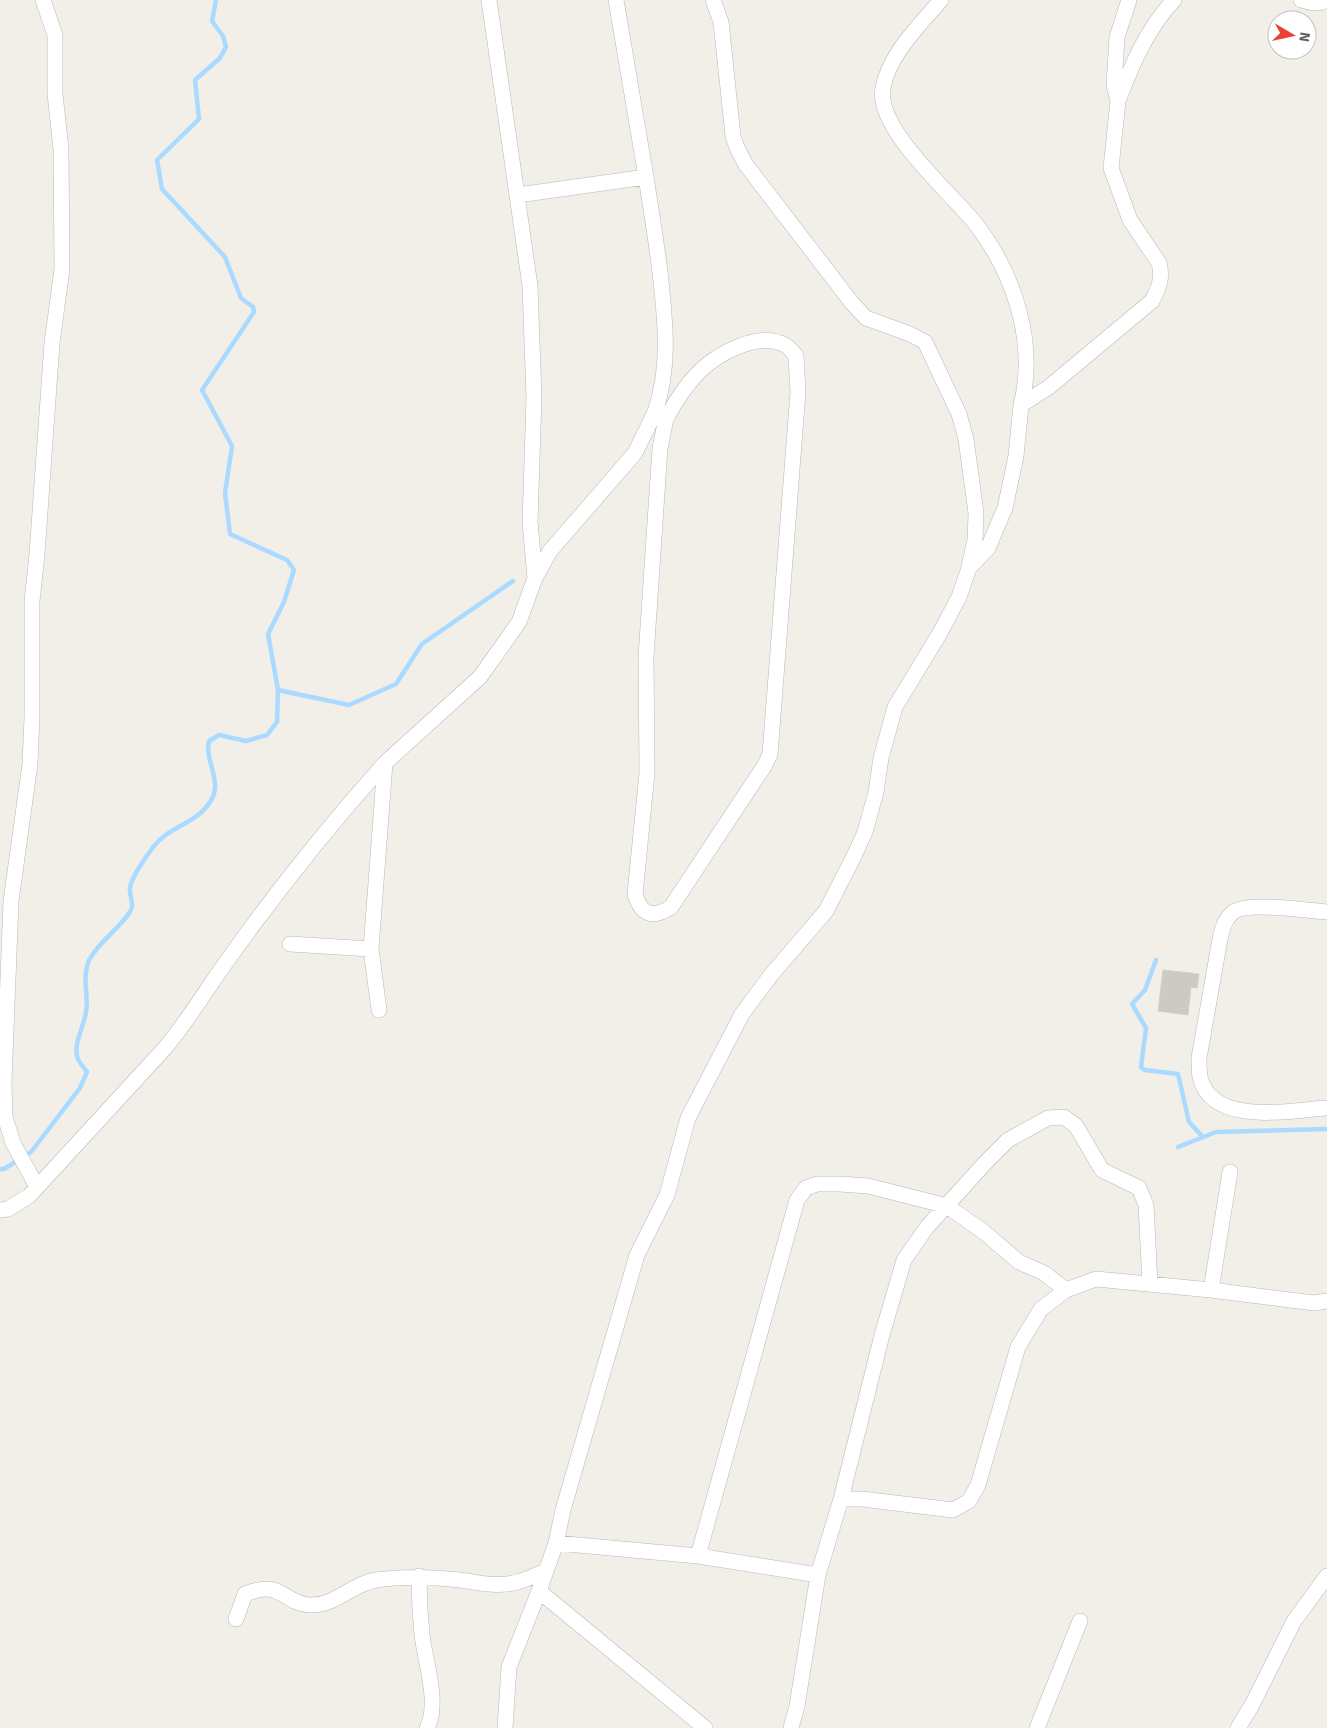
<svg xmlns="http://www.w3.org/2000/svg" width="1327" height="1728" font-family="Signika,sans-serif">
  <rect width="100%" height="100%" fill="#f1efe8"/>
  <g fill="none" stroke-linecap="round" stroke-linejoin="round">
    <!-- stream -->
    <path stroke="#aadaff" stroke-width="4.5" d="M278,690L349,705L396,684L422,644L513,581
      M1156,960L1145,990L1132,1004L1146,1028L1141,1067L1145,1070L1178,1074L1189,1122L1202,1136
      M1178,1147L1216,1132L1327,1129
      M0,1169H4L31,1152L80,1088L87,1072C84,1068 78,1062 77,1056C74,1041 84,1027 86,1012C89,997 82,978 88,963C95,944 128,922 132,907C133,902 129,894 130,888C132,875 146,857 154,846C170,826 196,824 210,802C224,782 204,761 209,741L219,735L246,741L267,735L277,722L278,690L268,634L284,602L294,570L287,560L230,534L225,493L232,446L202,390L254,312L253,307L241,298L225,257L162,189L157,160L199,119L195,80L220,58L226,47L223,36L212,21L216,0"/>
  </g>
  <!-- building -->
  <path fill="#cccac5" stroke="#d6d1c6" d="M1163,970L1199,974L1197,988L1191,987L1188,1015L1158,1011Z"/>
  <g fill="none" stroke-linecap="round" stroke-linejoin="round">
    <!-- minor casing -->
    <g stroke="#b5b8bc" stroke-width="16">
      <path id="minor" d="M616,0L646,177
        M713,0L721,22L733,136L737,148L746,165L852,303L866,318L910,334L925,342L959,414L966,439L976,513L975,540L969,567
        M941,0C920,25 889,54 883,88C875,128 951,193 975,223C1014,273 1037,343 1021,405
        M1301,0C1310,3 1318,5 1327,0
        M1118,101C1132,64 1147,29 1174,0
        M518,195L646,177C651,209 656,240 660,272C665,320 671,365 655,412
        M535,578L550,551L635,453L655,412L666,419L660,448L646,657L647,773L635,894C641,915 653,919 671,907L765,765L770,754L798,392L796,356C793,352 789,347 785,345C759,331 718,353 699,372C685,386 675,402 666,419
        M1327,912C1307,911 1244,900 1231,914C1224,921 1222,930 1220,939L1199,1058C1199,1064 1199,1071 1200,1077C1212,1127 1290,1110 1327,1108
        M290,944L371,949L379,1010
        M371,949L385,763L480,677L519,622L535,578L530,522L534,398L530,286L489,0
        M37,1187L13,1143L5,1117L4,1082L11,901L30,764L32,717V601L37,554L52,343L62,269L61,149L55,94V35L43,0
        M0,1210L8,1209L29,1196L165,1048C186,1023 203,995 222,968C272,897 327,828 385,763
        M1211,1290L1230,1172
        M841,1499L882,1335L904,1260L927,1227L986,1162L1008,1140L1048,1118L1064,1117L1076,1126L1102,1170L1139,1188L1146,1205L1150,1284
        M556,1543L698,1556L818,1575L797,1706L791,1728
        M698,1556L797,1200L806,1188L817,1184H840L868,1186L947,1206L984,1232L1019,1262L1044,1273L1066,1290
        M818,1575L841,1499H862L953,1510L969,1501L978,1485L1018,1347L1041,1309L1066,1290L1096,1279L1211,1290L1314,1303L1327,1301
        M419,1576C419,1596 420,1615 422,1635C425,1661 440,1704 427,1728
        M539,1591L705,1728
        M236,1619L245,1594C282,1579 283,1603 309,1605C334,1607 353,1583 376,1580C405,1576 431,1577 460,1580C477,1582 495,1587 513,1583C524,1581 534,1576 545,1571
        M505,1728L509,1667L539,1591L556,1543L563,1510L637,1255L667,1195L688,1118L742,1014L771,975L826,911L855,854L865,832L876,792L881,758L895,707L940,633L959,597L969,568L988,548L1005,508L1016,456L1021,405L1049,387L1152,301C1159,288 1163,278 1159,263L1130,220L1111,168L1118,101L1114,85L1117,37L1129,0
        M1037,1728L1080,1621
        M1238,1728L1252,1705L1294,1621L1327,1576"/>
    </g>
    <!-- minor -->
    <use href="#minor" stroke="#fff" stroke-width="15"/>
  </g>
  <!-- north arrow -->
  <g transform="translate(1292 35) rotate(99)"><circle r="24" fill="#ffffff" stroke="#bfc1c3"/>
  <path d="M0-4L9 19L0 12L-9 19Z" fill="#ea4335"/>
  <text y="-8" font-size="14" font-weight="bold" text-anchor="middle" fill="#5f6368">N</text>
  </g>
</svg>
